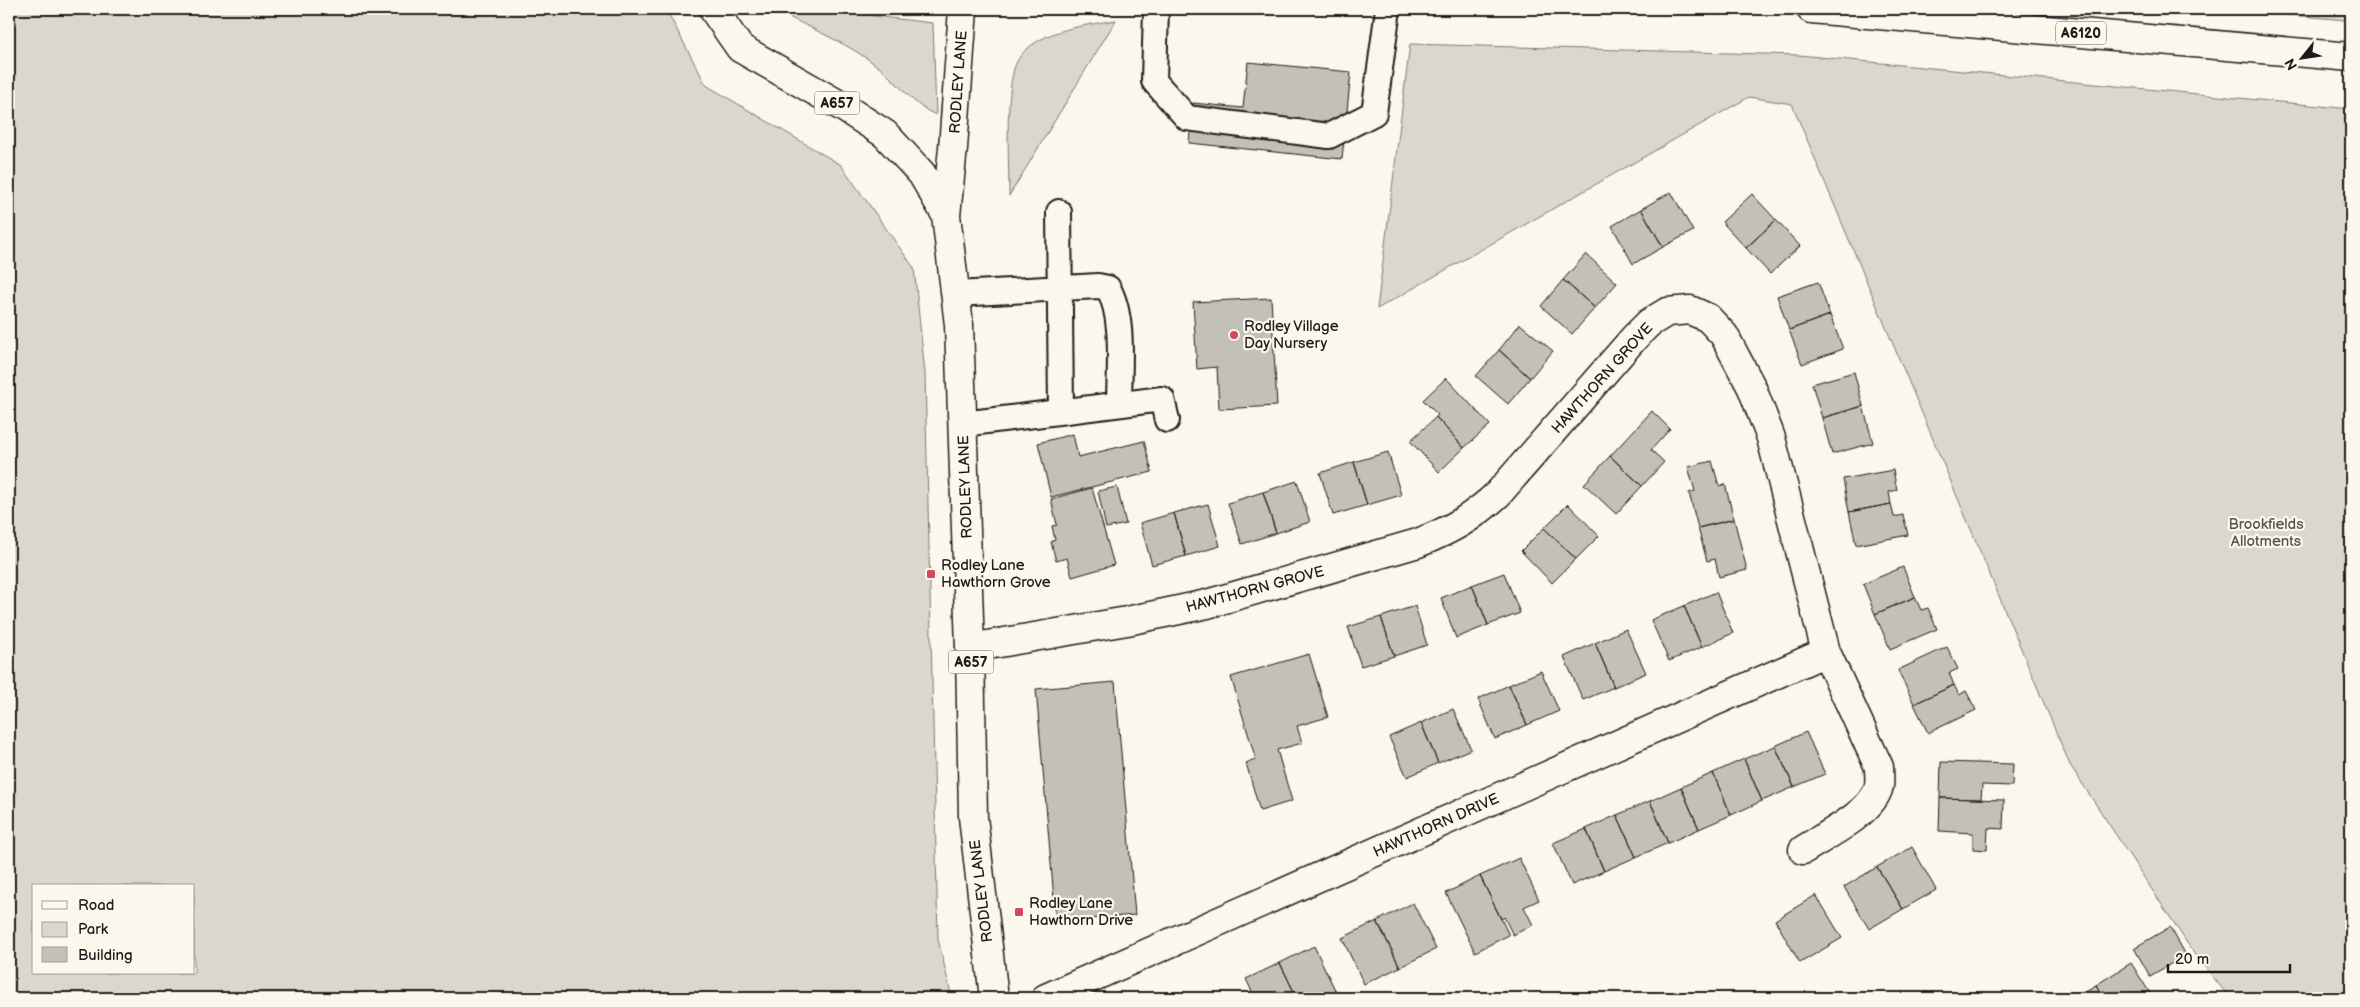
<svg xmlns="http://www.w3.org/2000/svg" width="2360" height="1007" font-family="'Balsamiq Sans',sans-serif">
  <rect width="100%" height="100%" fill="#fbf7ec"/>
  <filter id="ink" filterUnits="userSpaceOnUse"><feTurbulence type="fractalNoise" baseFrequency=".02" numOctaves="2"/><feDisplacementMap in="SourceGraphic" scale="10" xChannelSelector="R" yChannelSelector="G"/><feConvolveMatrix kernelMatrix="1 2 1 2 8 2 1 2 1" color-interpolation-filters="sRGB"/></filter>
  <g filter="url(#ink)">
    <!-- green -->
    <path fill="#dad7ce" stroke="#7b7a75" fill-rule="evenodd" d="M9,9H666L706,85L841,165L914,268L925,373L938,939L952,998H9ZM34,886H194V973H34Z
      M777,9H837L881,17L933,23L936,115C912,105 900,84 880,68C851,45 818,32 785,15Z
      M2221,9H2351V21L2335,19Z
      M1116,20L1009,196C1009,161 1005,102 1014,69C1017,59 1023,51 1032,45C1055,28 1088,25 1116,20Z
      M1410,44L1799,55L2351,109V998H2230L2195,955L2070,765L1792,104L1749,97L1377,309Z"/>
    <!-- building -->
    <path fill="#c3c0b8" stroke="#1c1c1c" d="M1248,62L1351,72L1342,159L1189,143L1193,103L1243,108Z
      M1671,192L1693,231L1663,247L1641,209Z
      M1752,194L1776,220L1746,248L1722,222Z
      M1641,209L1663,247L1633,264L1612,226Z
      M1776,220L1800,246L1770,274L1746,248Z
      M1586,254L1617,283L1595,308L1563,280Z
      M1563,280L1595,308L1572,334L1541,306Z
      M1818,282L1830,315L1789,330L1777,296Z
      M1271,298L1277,406L1219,409L1217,367L1197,369L1193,302Z
      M1830,315L1843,349L1802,364L1789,330Z
      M1520,324L1553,351L1530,378L1499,350Z
      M1499,350L1530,378L1508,404L1476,376Z
      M1854,372L1863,406L1822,418L1812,384Z
      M1446,378L1490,425L1464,448L1436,417L1438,415L1423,400Z
      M1863,406L1873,443L1832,454L1822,418Z
      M1652,411L1670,429L1651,450L1664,462L1642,486L1610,456Z
      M1436,417L1464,448L1439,472L1410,441Z
      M1073,434L1078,457L1144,441L1152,472L1051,497L1038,443Z
      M1388,452L1401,495L1367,505L1354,462Z
      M1610,456L1642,486L1616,514L1584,484Z
      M1712,461L1719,486L1725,484L1734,519L1698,528L1689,493L1695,491L1688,467Z
      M1354,462L1367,505L1333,515L1320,473Z
      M1893,470L1897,490L1889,492L1891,504L1849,512L1843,479Z
      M1297,481L1310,522L1276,533L1263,492Z
      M1117,487L1126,524L1106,528L1098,491Z
      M1092,488L1114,565L1072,577L1067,558L1056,561L1051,542L1055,540L1052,526L1057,525L1051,499Z
      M1263,492L1276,533L1242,544L1228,503Z
      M1208,504L1220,546L1186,556L1174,513Z
      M1568,504L1599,536L1576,559L1544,528Z
      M1891,504L1894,517L1903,515L1908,535L1856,545L1849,512Z
      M1174,513L1186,556L1152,565L1140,523Z
      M1734,519L1747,570L1719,577L1715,559L1707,561L1698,528Z
      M1544,528L1576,559L1552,583L1521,551Z
      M1903,567L1915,597L1875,614L1863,584Z
      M1504,573L1520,613L1488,625L1472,585Z
      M1472,585L1488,625L1456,638L1441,598Z
      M1716,592L1733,633L1702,647L1684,606Z
      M1915,597L1921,610L1928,608L1937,629L1890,649L1875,614Z
      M1415,606L1427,645L1394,656L1381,617Z
      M1684,606L1702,647L1669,661L1651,620Z
      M1381,617L1394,656L1361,666L1348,627Z
      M1626,629L1646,673L1614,687L1595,643Z
      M1595,643L1614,687L1583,700L1564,657Z
      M1947,647L1958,669L1949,673L1954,685L1914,704L1898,670Z
      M1309,654L1328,717L1297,726L1302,743L1277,750L1292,801L1260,811L1246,763L1256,760L1231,677Z
      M1541,671L1559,711L1527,725L1509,685Z
      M1115,682L1135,915L1056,922L1036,689Z
      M1509,685L1527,725L1495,739L1478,699Z
      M1954,685L1959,695L1966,691L1976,710L1928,733L1914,704Z
      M1453,709L1471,749L1438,763L1421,723Z
      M1421,723L1438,763L1407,777L1389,737Z
      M1806,732L1825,774L1794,787L1775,746Z
      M1775,746L1794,787L1762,801L1744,759Z
      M1744,759L1762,801L1731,815L1713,773Z
      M1941,762L2013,764L2012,786L1982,785L1981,799L1940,798Z
      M1713,773L1731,815L1699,829L1681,787Z
      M1681,787L1699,829L1668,843L1650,801Z
      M1940,798L2004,800L2003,829L1988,828L1987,850L1973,849V833L1939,831Z
      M1650,801L1668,843L1636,857L1617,815Z
      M1617,815L1636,857L1604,871L1586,829Z
      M1586,829L1604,871L1572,885L1553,843Z
      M1912,847L1936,890L1903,909L1877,867Z
      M1519,858L1539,900L1524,907L1533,925L1513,935L1504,917L1501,919L1480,876Z
      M1877,867L1903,909L1869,929L1844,887Z
      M1480,876L1509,935L1475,952L1446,893Z
      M1816,895L1842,938L1800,963L1775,920Z
      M1413,903L1436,949L1400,967L1377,921Z
      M1377,921L1400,967L1364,984L1342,938Z
      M2170,927L2186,955L2150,976L2134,948Z
      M1314,946L1337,994L1329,998H1297L1280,963Z
      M1280,963L1297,998H1255L1246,979Z
      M2131,963L2153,998H2104L2096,985Z
      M2096,985L2104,998H2073Z"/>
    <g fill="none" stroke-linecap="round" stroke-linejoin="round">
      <!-- service casing -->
      <g stroke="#1c1c1c" stroke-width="28">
        <path id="service" d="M1156,9L1154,81L1187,118L1329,136L1374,113L1388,9
          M1059,212L1061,410
          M956,294L1098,286L1108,288C1125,317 1119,370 1119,404
          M963,424L1162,399L1167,420"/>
      </g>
      <!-- minor casing -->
      <g stroke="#1c1c1c" stroke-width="31">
        <path id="minor" d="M970,648L1127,621L1207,604L1418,543C1451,530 1472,518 1498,494L1634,338L1649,323L1667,312L1690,310L1708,318L1724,335L1752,388L1771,438L1826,652L1879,767C1879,773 1880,780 1879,786C1873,813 1826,835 1803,850
          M1046,998L1826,652"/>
      </g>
      <!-- primary casing -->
      <g stroke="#1c1c1c" stroke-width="31">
        <path id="primary" d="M713,9L740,48L843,107L885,134L922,174L946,215
          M963,9L953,148L946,215L959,325L970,648L973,817L994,998"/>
      </g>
      <!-- trunk casing -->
      <g stroke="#1c1c1c" stroke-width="31">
        <path id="trunk" d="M1811,9L2351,57"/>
      </g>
      <!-- service -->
      <use href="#service" stroke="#fbf7ec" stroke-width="24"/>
      <!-- minor -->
      <use href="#minor" stroke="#fbf7ec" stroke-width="28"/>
      <!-- primary -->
      <use href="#primary" stroke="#fbf7ec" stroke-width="28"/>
      <!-- trunk -->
      <use href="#trunk" stroke="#fbf7ec" stroke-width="28"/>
    </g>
  </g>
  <!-- markers -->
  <g fill="#d1495b" stroke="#fbf7ec" stroke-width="2">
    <circle cx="1234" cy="335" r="5"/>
    <rect x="926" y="569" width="10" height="10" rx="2.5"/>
    <rect x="1014" y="907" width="10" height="10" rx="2.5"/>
  </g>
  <g text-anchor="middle" stroke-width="4.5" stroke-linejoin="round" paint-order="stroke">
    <!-- shield labels -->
    <g fill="#fbf7ec" stroke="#5f5e5a" stroke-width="1">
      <rect x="2056" y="21.5" width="50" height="23" rx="4"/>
      <rect x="814.5" y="91.5" width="45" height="23" rx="4"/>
      <rect x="948.5" y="650.5" width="45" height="23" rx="4"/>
    </g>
    <g font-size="14" font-weight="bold" fill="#1c1c1c">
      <text x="2081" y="38">A6120</text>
      <text x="837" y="108">A657</text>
      <text x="971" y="667">A657</text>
    </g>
    <!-- street labels -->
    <g font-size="15" fill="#1c1c1c" stroke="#fbf7ec">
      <text transform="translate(958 82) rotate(-86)" y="5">RODLEY LANE</text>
      <text transform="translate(1602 378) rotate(-48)" y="5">HAWTHORN GROVE</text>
      <text transform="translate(965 487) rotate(-92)" y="5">RODLEY LANE</text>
      <text transform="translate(1255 589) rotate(-15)" y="5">HAWTHORN GROVE</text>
      <text transform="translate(1436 825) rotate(-24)" y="5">HAWTHORN DRIVE</text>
      <text transform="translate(981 891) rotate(-97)" y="5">RODLEY LANE</text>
    </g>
    <!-- poi labels -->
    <g font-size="15" fill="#1c1c1c" stroke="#fbf7ec" text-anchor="start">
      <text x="1244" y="331">Rodley Village<tspan x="1244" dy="17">Day Nursery</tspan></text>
      <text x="941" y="570">Rodley Lane<tspan x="941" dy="17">Hawthorn Grove</tspan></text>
      <text x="1029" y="908">Rodley Lane<tspan x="1029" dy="17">Hawthorn Drive</tspan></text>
    </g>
    <!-- park labels -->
    <g font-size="15" fill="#555451" stroke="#fbf7ec">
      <text x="2266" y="529">Brookfields<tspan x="2266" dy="17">Allotments</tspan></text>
    </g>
  </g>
  <!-- margin -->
  <rect width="2360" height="1007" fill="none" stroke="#fbf7ec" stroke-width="30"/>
  <rect x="15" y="15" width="2330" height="977" fill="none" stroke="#1c1c1c" stroke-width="2" filter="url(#ink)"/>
  <!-- legend -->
  <rect x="32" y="884" width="162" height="90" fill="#fbf7ec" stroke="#a29f99"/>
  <rect x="42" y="901" width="25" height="8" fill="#fbf7ec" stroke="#a29f99"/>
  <text x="78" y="910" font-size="15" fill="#1c1c1c">Road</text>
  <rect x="42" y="922" width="25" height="15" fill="#dad7ce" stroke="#a29f99"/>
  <text x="78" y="934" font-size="15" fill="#1c1c1c">Park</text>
  <rect x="42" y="947" width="25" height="15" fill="#c3c0b8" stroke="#a29f99"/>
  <text x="78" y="960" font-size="15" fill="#1c1c1c">Building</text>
  <!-- north arrow -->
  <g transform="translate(2302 58) rotate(240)" stroke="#fbf7ec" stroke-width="4" paint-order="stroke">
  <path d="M0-4L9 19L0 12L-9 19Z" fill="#1c1c1c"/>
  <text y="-8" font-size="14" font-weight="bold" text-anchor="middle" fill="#1c1c1c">N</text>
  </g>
  <!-- scale -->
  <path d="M2168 964v8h122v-8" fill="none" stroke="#1c1c1c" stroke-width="2.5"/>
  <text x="2175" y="964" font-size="15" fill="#1c1c1c" stroke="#fbf7ec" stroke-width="4" paint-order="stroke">20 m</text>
</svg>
